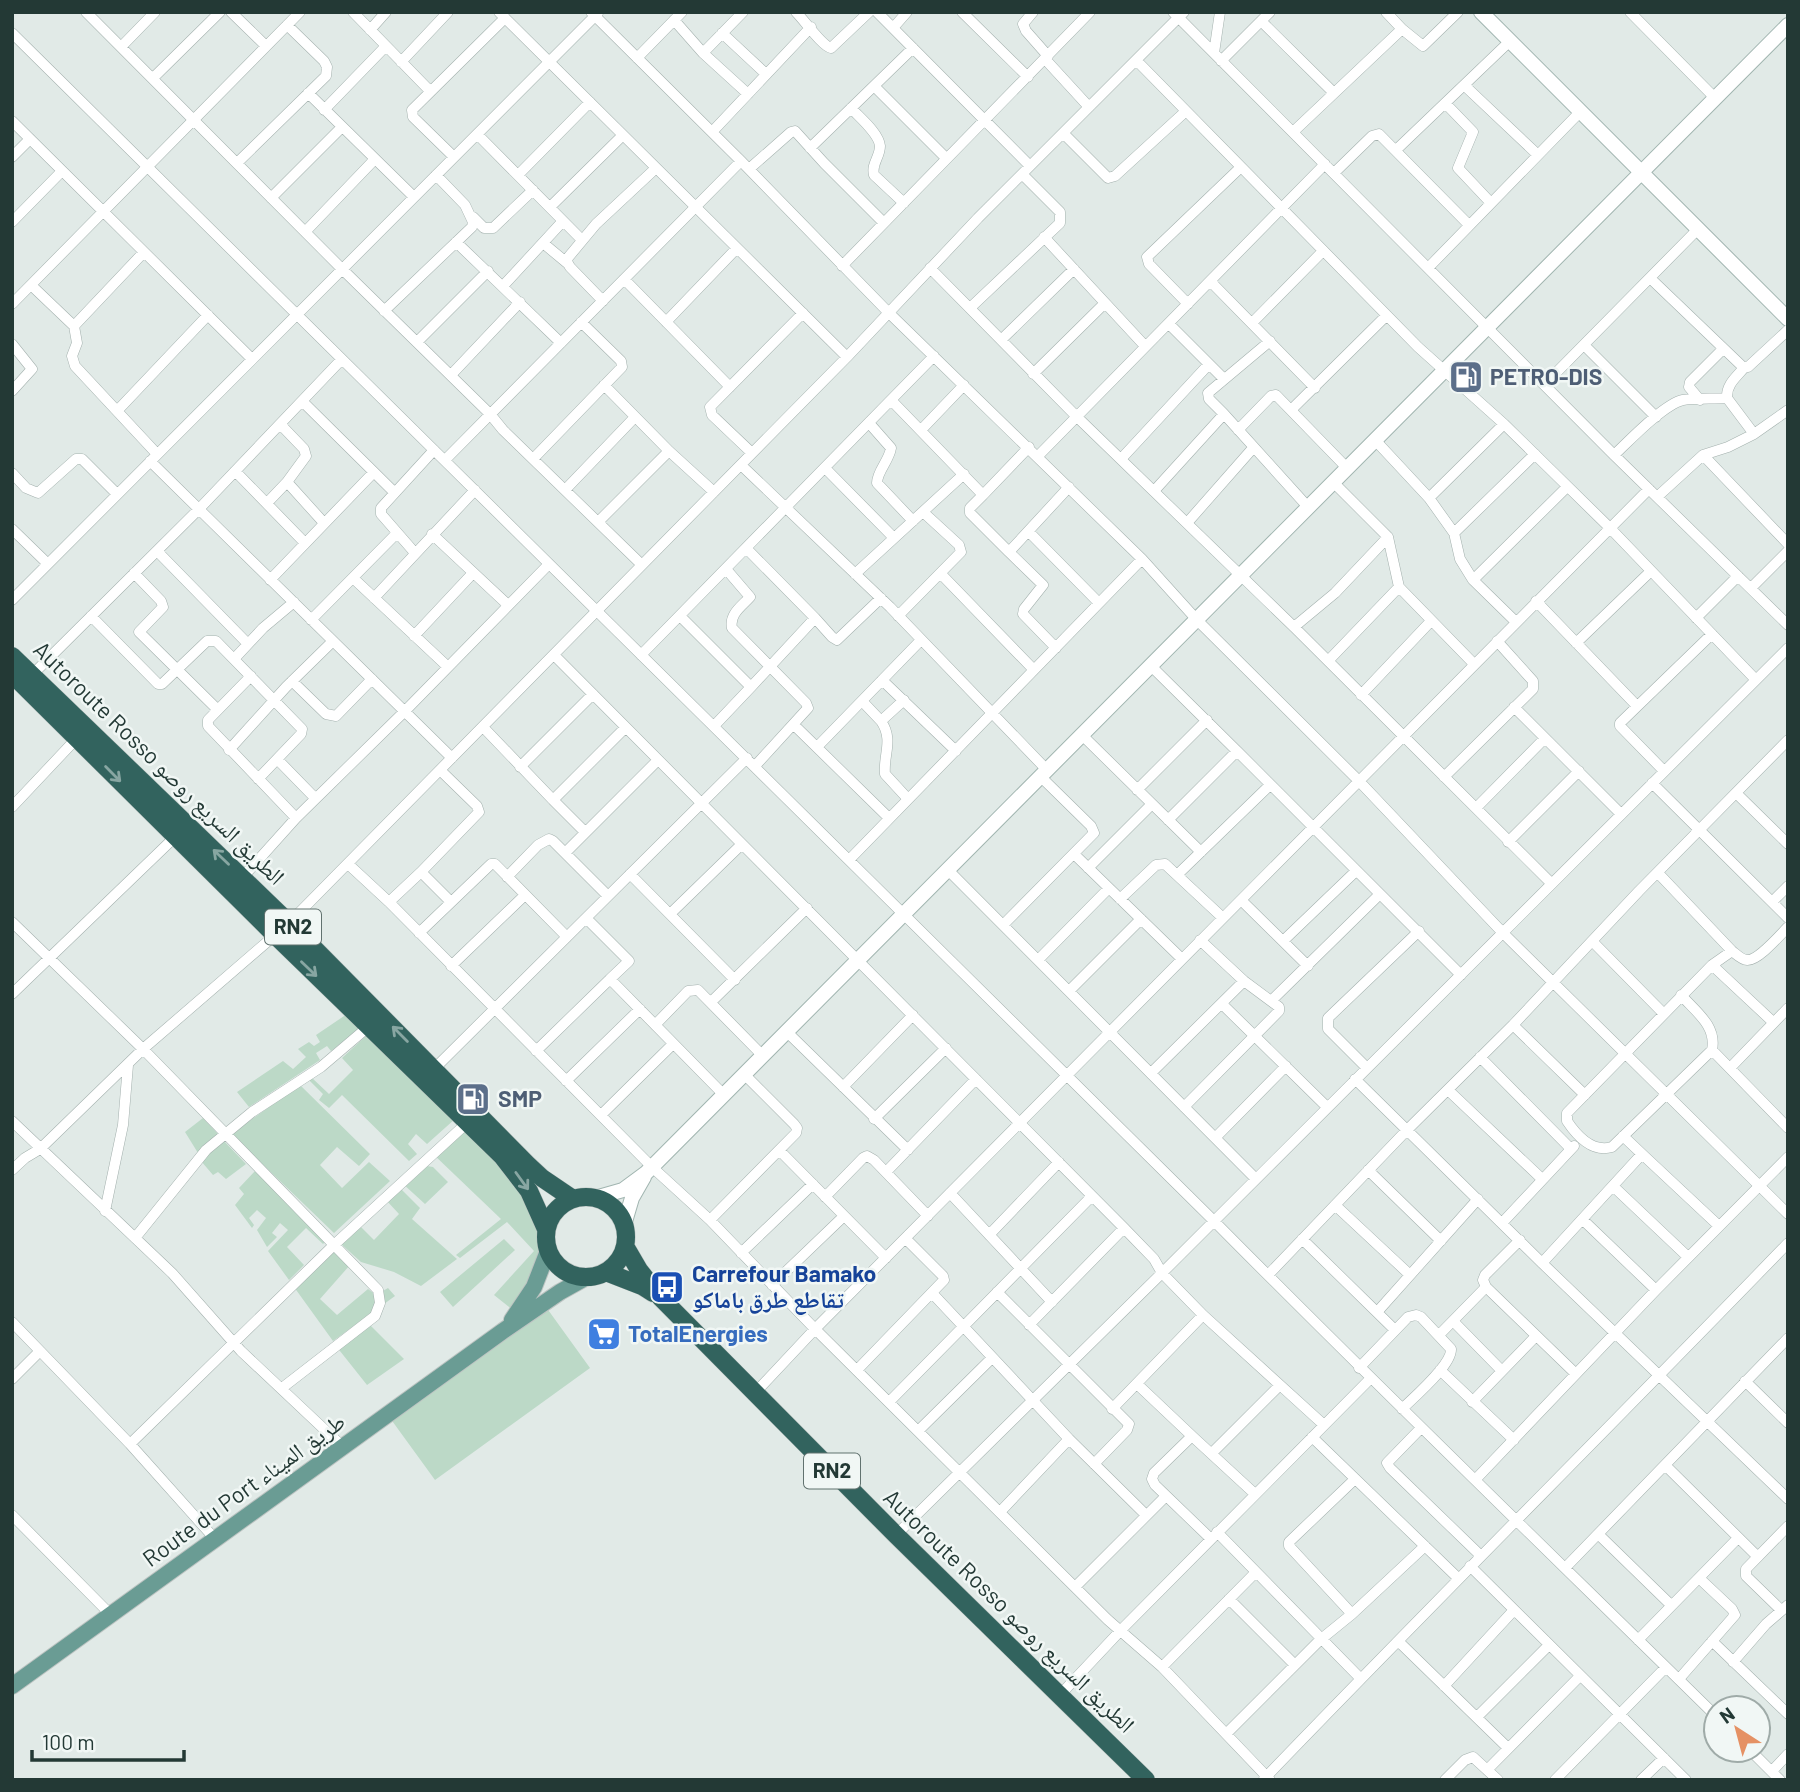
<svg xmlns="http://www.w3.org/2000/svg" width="1800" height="1792" font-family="Barlow,'Noto Naskh Arabic',sans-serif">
  <rect width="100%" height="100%" fill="#e1eae7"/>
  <!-- green -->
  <path fill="#bcd9c7" d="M347,1014L359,1029L331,1051L327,1046L316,1053L320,1060L249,1107L237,1092L283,1061L293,1069L306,1057L298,1049L309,1042L314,1046L320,1042L316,1035Z
    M368,1034L455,1119L427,1144L416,1134L408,1144L417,1154L409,1161L342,1095L329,1108L319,1100L323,1094L309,1080L311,1077L329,1094L353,1070L342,1058Z
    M300,1085L370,1154L359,1166L337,1147L320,1165L342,1188L369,1162L390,1181L334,1233L231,1134Z
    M203,1118L218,1134L198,1153L185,1132Z
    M463,1125C490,1155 549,1208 542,1251C539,1266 520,1296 513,1310L494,1295L534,1251L507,1222L460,1258L456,1255L501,1219L432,1153Z
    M223,1140L246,1164L226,1179L218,1172L213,1175L201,1161Z
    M421,1165L433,1167L448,1182L425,1204L402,1183Z
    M255,1171L327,1240L323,1244L306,1228L287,1247L304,1265L289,1280L268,1251L288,1230L280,1223L272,1233L277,1237L267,1247L257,1230L266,1218L257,1210L249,1218L254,1225L252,1228L235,1205L244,1194L239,1188Z
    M399,1187L420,1208L412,1219L457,1259L421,1286L394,1272L361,1262L340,1243L359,1225L374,1240L399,1214L386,1200Z
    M504,1239L515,1250L453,1307L440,1292Z
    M334,1247L350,1265L320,1299L337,1315L368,1289L376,1295L388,1288L395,1296L333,1341L294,1287Z
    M546,1307L590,1368L435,1480L390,1418Z
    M369,1324L404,1359L367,1385L336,1346Z"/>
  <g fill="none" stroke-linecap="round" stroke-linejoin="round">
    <!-- street casing -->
    <g stroke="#a4b1ae" stroke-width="11">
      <path id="street" d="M86,12L342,269L490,414L503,430L642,565
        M231,12L266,46
        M353,12L430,91
        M499,12L847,357
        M591,12L741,161L888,312L1142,559L1197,620L1358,780L1503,933L1788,1214
        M796,12C805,21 822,46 831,48L869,12
        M877,12L1030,166
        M962,12L1028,77
        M1033,12L1023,24L1026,31L1048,56
        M1173,12L1614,455L1788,625
        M1386,12L1402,29
        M1630,12L1715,98
        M674,20L703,53L748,94
        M1261,21L1334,93
        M893,28L907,12
        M370,30L386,12
        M12,33L1213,1220C1379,1388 1548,1551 1716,1716
        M722,33L766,74
        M121,47L155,12
        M703,53L743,12
        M1214,53L1220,12
        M637,58L682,12
        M1045,59L1089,107
        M1136,60L1418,347L1504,424L1610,528L1756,680
        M1221,61L1270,12
        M401,62L448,12
        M153,78L220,12
        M874,86L946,158
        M1465,86L1538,155
        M308,93L414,197
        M1446,104L1473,132L1458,168L1490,202
        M851,108C859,117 879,133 880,146C880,157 871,164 874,175L904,203
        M324,110L385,47
        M12,121L252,359
        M712,132L811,27
        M1293,132L1402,29L1423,46L1458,12
        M1063,133L1108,178L1115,176L1186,111
        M477,134L582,240
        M810,148L913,48
        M1396,150L1510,41
        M12,157L30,139
        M454,157L413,117L412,110L505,18
        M237,163L326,76L327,67L324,61L287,25
        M749,169L791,132L795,131L824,163L884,223
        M1334,173L1372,136L1379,134L1469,225
        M518,175L590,102
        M271,198L342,127
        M550,207L623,135
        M473,217L484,228H493L533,190
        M12,222L62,171
        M305,232L375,159
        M1044,237L1145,346
        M456,242L561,343
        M543,243L567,263
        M144,252L74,326L77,343L72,356L75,366L157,454
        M842,266L1090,12
        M930,268L1076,416L1294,627L1551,883
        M1428,268L1580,112
        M1650,278L1744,368L1748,367L1788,330
        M624,279L730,387
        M1211,282L1315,388
        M31,285L74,326
        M503,286L563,221
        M603,301L570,267L566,260L596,224L656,168
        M12,304L300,12
        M1188,304L1149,264L1147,257L1241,167
        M970,308L1060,223V212L1022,174
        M384,311L472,227L473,222L465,205L436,175
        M666,322L737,248
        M1252,323L1323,251
        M1169,324L1224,379
        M1001,340L1074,269
        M417,342L488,271
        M12,344L32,369L12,391
        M1584,345L1656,417
        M1744,368C1736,377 1726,385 1727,398L1754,434
        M1033,374L1105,303
        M451,375L520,302
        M1545,384L1698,229
        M604,385L669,451L714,492
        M891,400L983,495L1029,447
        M1700,400L1689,387L1690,382L1723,349
        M302,401L394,492
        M1292,409L1386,316
        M117,411L208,315
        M1224,414L1308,507
        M869,423L891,448C889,461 877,471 877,483L913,521
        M921,430L964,385
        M1238,430L1271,396L1276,395L1347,468
        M1375,440L1429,498L1504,424
        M752,453L712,415L710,407L803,313
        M1614,455C1629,441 1664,404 1683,400C1696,398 1713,399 1727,398
        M1703,455L1788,544
        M1038,456L1325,164
        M533,459L622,367L621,361L581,322
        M1121,459L1209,364
        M445,460L741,161
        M150,461L452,758
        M741,465L890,607L1047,770
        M825,468L894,538
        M235,471L305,543
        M12,473L26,488L38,493L76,459H82L117,494
        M287,482L324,523
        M1333,482L1388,537L1399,587L1474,664
        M565,490L635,417
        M1154,491L1224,414L1209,399L1208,393L1270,341
        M983,495L970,508V513L1009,552L1069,487
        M1657,497L1703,455L1728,447L1754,434L1788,410
        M1429,498L1454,533L1460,559L1473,580L1516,622
        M267,503L287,482L306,456L304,449L280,424
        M598,522L669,451
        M1187,523L1253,448
        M12,529L48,564
        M1029,532L1099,603
        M1454,533L1535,454
        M432,534L508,605
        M746,548L815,618L751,687
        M157,551L248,644
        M1009,552L1043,585L1024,609L1023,614L1056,648
        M415,553L381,514V508L434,450
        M726,569L750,597C742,606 729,614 732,628L806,703L808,708L755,766
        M134,573L161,601L163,607L139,632L217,709
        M855,574L964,474
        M941,574L1034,670
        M353,578L448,667
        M270,580L373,473
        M1473,580L1567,487
        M1751,588L1788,551
        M374,598L475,490
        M12,600L598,13
        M1536,601L1637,706
        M91,616L158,684H162L207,641H216L302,729L301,734L258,779
        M680,616L751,687L714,726
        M898,616L961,552L959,545L923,512
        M815,618L832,637L837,640L881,598
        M1696,618L1738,576
        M311,620L397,533
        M1294,627L1335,593L1388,537
        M414,636L473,573
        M1576,643L1651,571
        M554,655L1124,1228L1154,1259L1162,1273L1203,1315L1324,1425
        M641,655L934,356
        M234,659L263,628L294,602
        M1328,661L1399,587
        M1151,666L1237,751L1168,820
        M32,675L199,509L342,359
        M251,676L208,720V726L296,818L405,711L549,564
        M882,680L956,751
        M292,681L326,714L336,716L372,679
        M1361,695L1431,621
        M862,701L881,721L904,700
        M1514,707L1621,814
        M881,721C894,740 883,755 885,774L908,799
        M794,725L889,818
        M483,727L553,800L625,728
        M1082,735L1201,852
        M817,747L921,640
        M229,750L286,687L333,641
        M1237,751L1461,975
        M277,759L315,798
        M520,767L593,694
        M440,770L477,806L479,812L421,872L451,902
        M1664,771L1620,726V723L1712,634
        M1444,777L1533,689V681L1497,641
        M1652,783L1788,918
        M1137,790L1207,720
        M1736,793L1788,844
        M553,800L585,832
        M12,807L77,738
        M1476,808L1545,738
        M1508,842L1579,771
        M565,853L658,760
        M1074,854L1182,959
        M849,860L1142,559
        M348,864L389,902L652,1167L710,1220L815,1329L1108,1620L1162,1667L1270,1780
        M1088,868L1152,804
        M948,870L1255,1178
        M1658,873L1732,951C1736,954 1742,960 1747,960C1758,961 1780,935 1788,927
        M630,874L735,980
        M1177,875L1270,785
        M507,877L538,845L549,839L553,841L608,896
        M242,878L296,818
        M1120,899L1156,865L1165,864L1223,918
        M1241,900L1308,966
        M389,902L421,872
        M1772,902L1788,886
        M670,914L742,844
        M586,918L629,961L610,979L724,1095
        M12,922L143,1049L378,1290L380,1303L375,1316L282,1388
        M1003,925L1094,833L1091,826L1041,777
        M419,933L491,864H495L567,937
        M1283,941L1356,871
        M1592,941L1663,1013
        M1732,951L1712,965L1567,1113V1121C1577,1136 1592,1153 1612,1147L1712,1050L1788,1128
        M1038,960L1109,888
        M1712,965L1773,1022
        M451,966L525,895
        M1069,991L1141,919
        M12,994L176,836
        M1681,995C1696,1012 1717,1026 1712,1050
        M1272,1000L1380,894
        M711,1002L807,908
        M1222,1004L1327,1107
        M655,1025L688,991L698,990L763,1056
        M1513,1025L1585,1095
        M787,1032L908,1150
        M536,1051L610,979
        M1480,1057L1571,1149
        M1366,1067L1328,1029V1018L1419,931
        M435,1068L747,758
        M1730,1068L1788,1008
        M1151,1073L1244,981
        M1355,1079L1542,1263L1788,1499
        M566,1081L640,1009
        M843,1087L913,1015
        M1448,1090L1542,1179
        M1184,1107L1279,1011V1007L1244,981L1200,940
        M601,1115L673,1044
        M874,1119L946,1048
        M12,1121L172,1273L241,1351L342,1446
        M1623,1136L1642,1154
        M1215,1138L1286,1066
        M780,1151L886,1258
        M12,1170L25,1158L40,1149L143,1049L289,923L847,357L978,218L1184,12
        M1368,1170L1441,1241
        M886,1172L976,1079
        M1614,1187L1688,1257
        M950,1193L1052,1302
        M825,1197L863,1158L867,1156L874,1160L928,1216
        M1335,1205L1410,1275
        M105,1211L123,1125L128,1065
        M710,1220L796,1133L797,1128L794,1124L744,1074
        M1583,1220L1656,1290
        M1503,1222L1574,1146
        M989,1235L1059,1162
        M135,1238L206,1150L252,1112L321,1067L368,1027
        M1302,1239L1395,1330
        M1520,1240L1485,1275L1483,1280L1486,1287L1576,1374
        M741,1253L813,1184
        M1542,1263L1642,1154L1719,1226
        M1268,1275L1406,1131L1513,1025L1639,891L1788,740
        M772,1285L844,1216
        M997,1292L1129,1424L1127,1430L1094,1464
        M932,1293L1069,1439L1146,1515
        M1378,1311L1478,1199
        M1453,1321L1502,1371
        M12,1322L130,1444L215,1539
        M1029,1325L1124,1228
        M1439,1335L1486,1287
        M1359,1368L1408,1317L1416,1315L1421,1317L1451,1349C1452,1365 1414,1397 1402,1409
        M857,1370L944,1280L943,1276L906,1239
        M1440,1370L1514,1440
        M12,1379L40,1351
        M1745,1381L1788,1423
        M1137,1384L1192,1436
        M755,1393L815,1329L1649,489
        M889,1402L1092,1196
        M1472,1402L1536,1336
        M1112,1409L1203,1315
        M1421,1428L1387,1463L1390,1468L1480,1555
        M918,1431L992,1358
        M1312,1437L1458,1578
        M130,1444L335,1244L468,1122
        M1212,1453L1279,1386
        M1665,1465L1757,1556
        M1475,1480L1656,1290L1788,1157
        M1000,1512L1069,1439
        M12,1515L111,1615
        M1217,1532L1361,1679
        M1598,1534L1671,1605
        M896,1535L1162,1273L1788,648
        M1211,1539L1155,1485L1152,1479L1154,1473L1192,1436L1255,1494
        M1470,1566L1686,1780
        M1565,1568L1788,1338
        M1075,1587L1166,1496
        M1229,1599L1295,1665
        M1781,1610L1746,1576V1569L1788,1526
        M1352,1614L1289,1546V1542L1355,1479
        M1638,1640L1738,1538
        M1398,1641L1508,1748
        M1712,1641L1788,1714
        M1733,1662L1766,1624L1788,1605
        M1162,1667L1256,1572
        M1679,1679L1735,1615L1732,1609L1699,1578
        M1444,1686L1514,1610
        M1060,1695L1121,1630L1370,1379
        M1477,1717L1549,1645
        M1226,1734L1320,1640L1352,1614L1425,1546
        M1750,1750L1780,1780
        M1487,1770L1580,1676
        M1772,1771L1788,1754
        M1264,1779C1437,1599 1614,1423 1788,1243
        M1445,1780L1465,1760L1473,1757L1498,1780
        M1555,1780L1666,1667
        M1641,1780L1664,1758"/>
    </g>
    <!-- secondary casing -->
    <g stroke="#a1b5b0" stroke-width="16">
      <path id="secondary" d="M1481,12L1788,319
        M595,1198L623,1190L646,1173L1788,25
        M624,1225L632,1198L644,1177"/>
    </g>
    <!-- primary casing -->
    <g stroke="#bdc4c2" stroke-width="18">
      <path id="primary" d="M512,1320L534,1287L548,1251
        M12,1686L503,1331L560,1292L587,1277"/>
    </g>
    <!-- highway casing -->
    <g stroke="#bdc4c2" stroke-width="19">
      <path id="highway" d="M12,656L289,923L527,1164L542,1178L573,1199
        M12,674L275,935L502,1156L529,1191L546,1229
        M546 1237a40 40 0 1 1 80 0a40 40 0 1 1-80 0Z
        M625,1246L639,1270L661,1298L896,1535L1146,1780
        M606,1272L642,1286L653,1293"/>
    </g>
    <!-- street -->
    <use href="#street" stroke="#fff" stroke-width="10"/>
    <!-- secondary -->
    <use href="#secondary" stroke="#fff" stroke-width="14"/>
    <!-- primary -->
    <use href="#primary" stroke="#6a9c94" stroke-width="16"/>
    <!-- highway -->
    <use href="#highway" stroke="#32635e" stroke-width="18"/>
  </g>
  <!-- one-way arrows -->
  <defs><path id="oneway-shaft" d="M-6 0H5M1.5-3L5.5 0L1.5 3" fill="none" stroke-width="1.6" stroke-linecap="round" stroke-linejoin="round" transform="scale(1.75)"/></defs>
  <g stroke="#88a6a2">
    <use href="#oneway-shaft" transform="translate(113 774) rotate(45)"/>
    <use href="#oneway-shaft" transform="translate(221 857) rotate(-136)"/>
    <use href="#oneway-shaft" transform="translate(309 969) rotate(44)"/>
    <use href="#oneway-shaft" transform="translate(400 1034) rotate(-135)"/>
    <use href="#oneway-shaft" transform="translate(522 1181) rotate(54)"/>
  </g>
  <!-- icons -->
  <defs>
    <g id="fuel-square" transform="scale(1.75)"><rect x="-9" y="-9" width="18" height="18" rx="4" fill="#5c6f8a" stroke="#f1f7f5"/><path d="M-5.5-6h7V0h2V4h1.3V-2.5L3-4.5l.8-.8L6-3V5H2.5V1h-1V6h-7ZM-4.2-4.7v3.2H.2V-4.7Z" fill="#fff"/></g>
    <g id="bus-square" transform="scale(1.75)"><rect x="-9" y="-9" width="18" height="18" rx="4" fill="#1a4fb4" stroke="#f1f7f5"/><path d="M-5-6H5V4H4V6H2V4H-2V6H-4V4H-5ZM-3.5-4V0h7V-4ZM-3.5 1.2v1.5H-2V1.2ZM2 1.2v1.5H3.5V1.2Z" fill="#fff"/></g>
    <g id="supermarket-square" transform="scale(1.75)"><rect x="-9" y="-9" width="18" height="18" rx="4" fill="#3f7fe0" stroke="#f1f7f5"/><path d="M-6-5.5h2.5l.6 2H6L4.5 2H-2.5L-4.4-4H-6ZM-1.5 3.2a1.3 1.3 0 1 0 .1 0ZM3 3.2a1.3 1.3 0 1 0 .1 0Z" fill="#fff"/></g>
  </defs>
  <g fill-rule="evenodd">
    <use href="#fuel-square" x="1466" y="377"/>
    <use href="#fuel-square" x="473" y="1099"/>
    <use href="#bus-square" x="667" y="1287"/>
    <use href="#supermarket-square" x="604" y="1334"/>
  </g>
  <g text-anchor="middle" stroke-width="5" stroke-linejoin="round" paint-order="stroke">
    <!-- shield labels -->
    <g fill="#f1f7f5" stroke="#61726f" stroke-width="2">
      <rect x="265" y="909.5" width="56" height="35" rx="5"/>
      <rect x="804" y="1453.5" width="56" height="35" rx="5"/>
    </g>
    <g font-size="21" font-weight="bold" fill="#233935">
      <text x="293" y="934">RN2</text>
      <text x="832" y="1478">RN2</text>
    </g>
    <!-- service labels -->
    <g font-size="23" font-weight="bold" fill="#4e5e75" stroke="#f1f7f5" text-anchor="start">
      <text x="1490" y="385">PETRO-DIS</text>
      <text x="498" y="1107">SMP</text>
    </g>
    <!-- street labels -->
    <g font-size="23" fill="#233935" stroke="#f1f7f5">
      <text transform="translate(159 763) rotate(44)" y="8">Autoroute Rosso الطريق السريع روصو</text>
      <text transform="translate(244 1490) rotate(-36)" y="8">Route du Port طريق الميناء</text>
      <text transform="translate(1009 1611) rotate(44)" y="8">Autoroute Rosso الطريق السريع روصو</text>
    </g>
    <!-- transit labels -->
    <g font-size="23" font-weight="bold" fill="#164399" stroke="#f1f7f5" text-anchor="start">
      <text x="692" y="1282">Carrefour Bamako<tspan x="692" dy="26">تقاطع طرق باماكو</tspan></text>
    </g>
    <!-- shop labels -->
    <g font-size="23" font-weight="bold" fill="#366cbe" stroke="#f1f7f5" text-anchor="start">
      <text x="628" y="1342">TotalEnergies</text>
    </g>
  </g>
  <!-- border -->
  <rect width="1800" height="1792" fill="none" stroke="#233935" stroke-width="28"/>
  <!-- north arrow -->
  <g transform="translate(1737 1729) rotate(324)"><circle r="33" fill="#f1f7f5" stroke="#9faba8" stroke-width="2"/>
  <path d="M0-5L12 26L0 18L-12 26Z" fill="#e59164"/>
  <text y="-10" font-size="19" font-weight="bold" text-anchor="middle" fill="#233935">N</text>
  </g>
  <!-- scale -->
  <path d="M32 1750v10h152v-10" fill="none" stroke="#233935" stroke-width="3.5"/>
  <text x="42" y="1750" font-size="21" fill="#233935" stroke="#f1f7f5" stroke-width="5" paint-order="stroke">100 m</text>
</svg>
